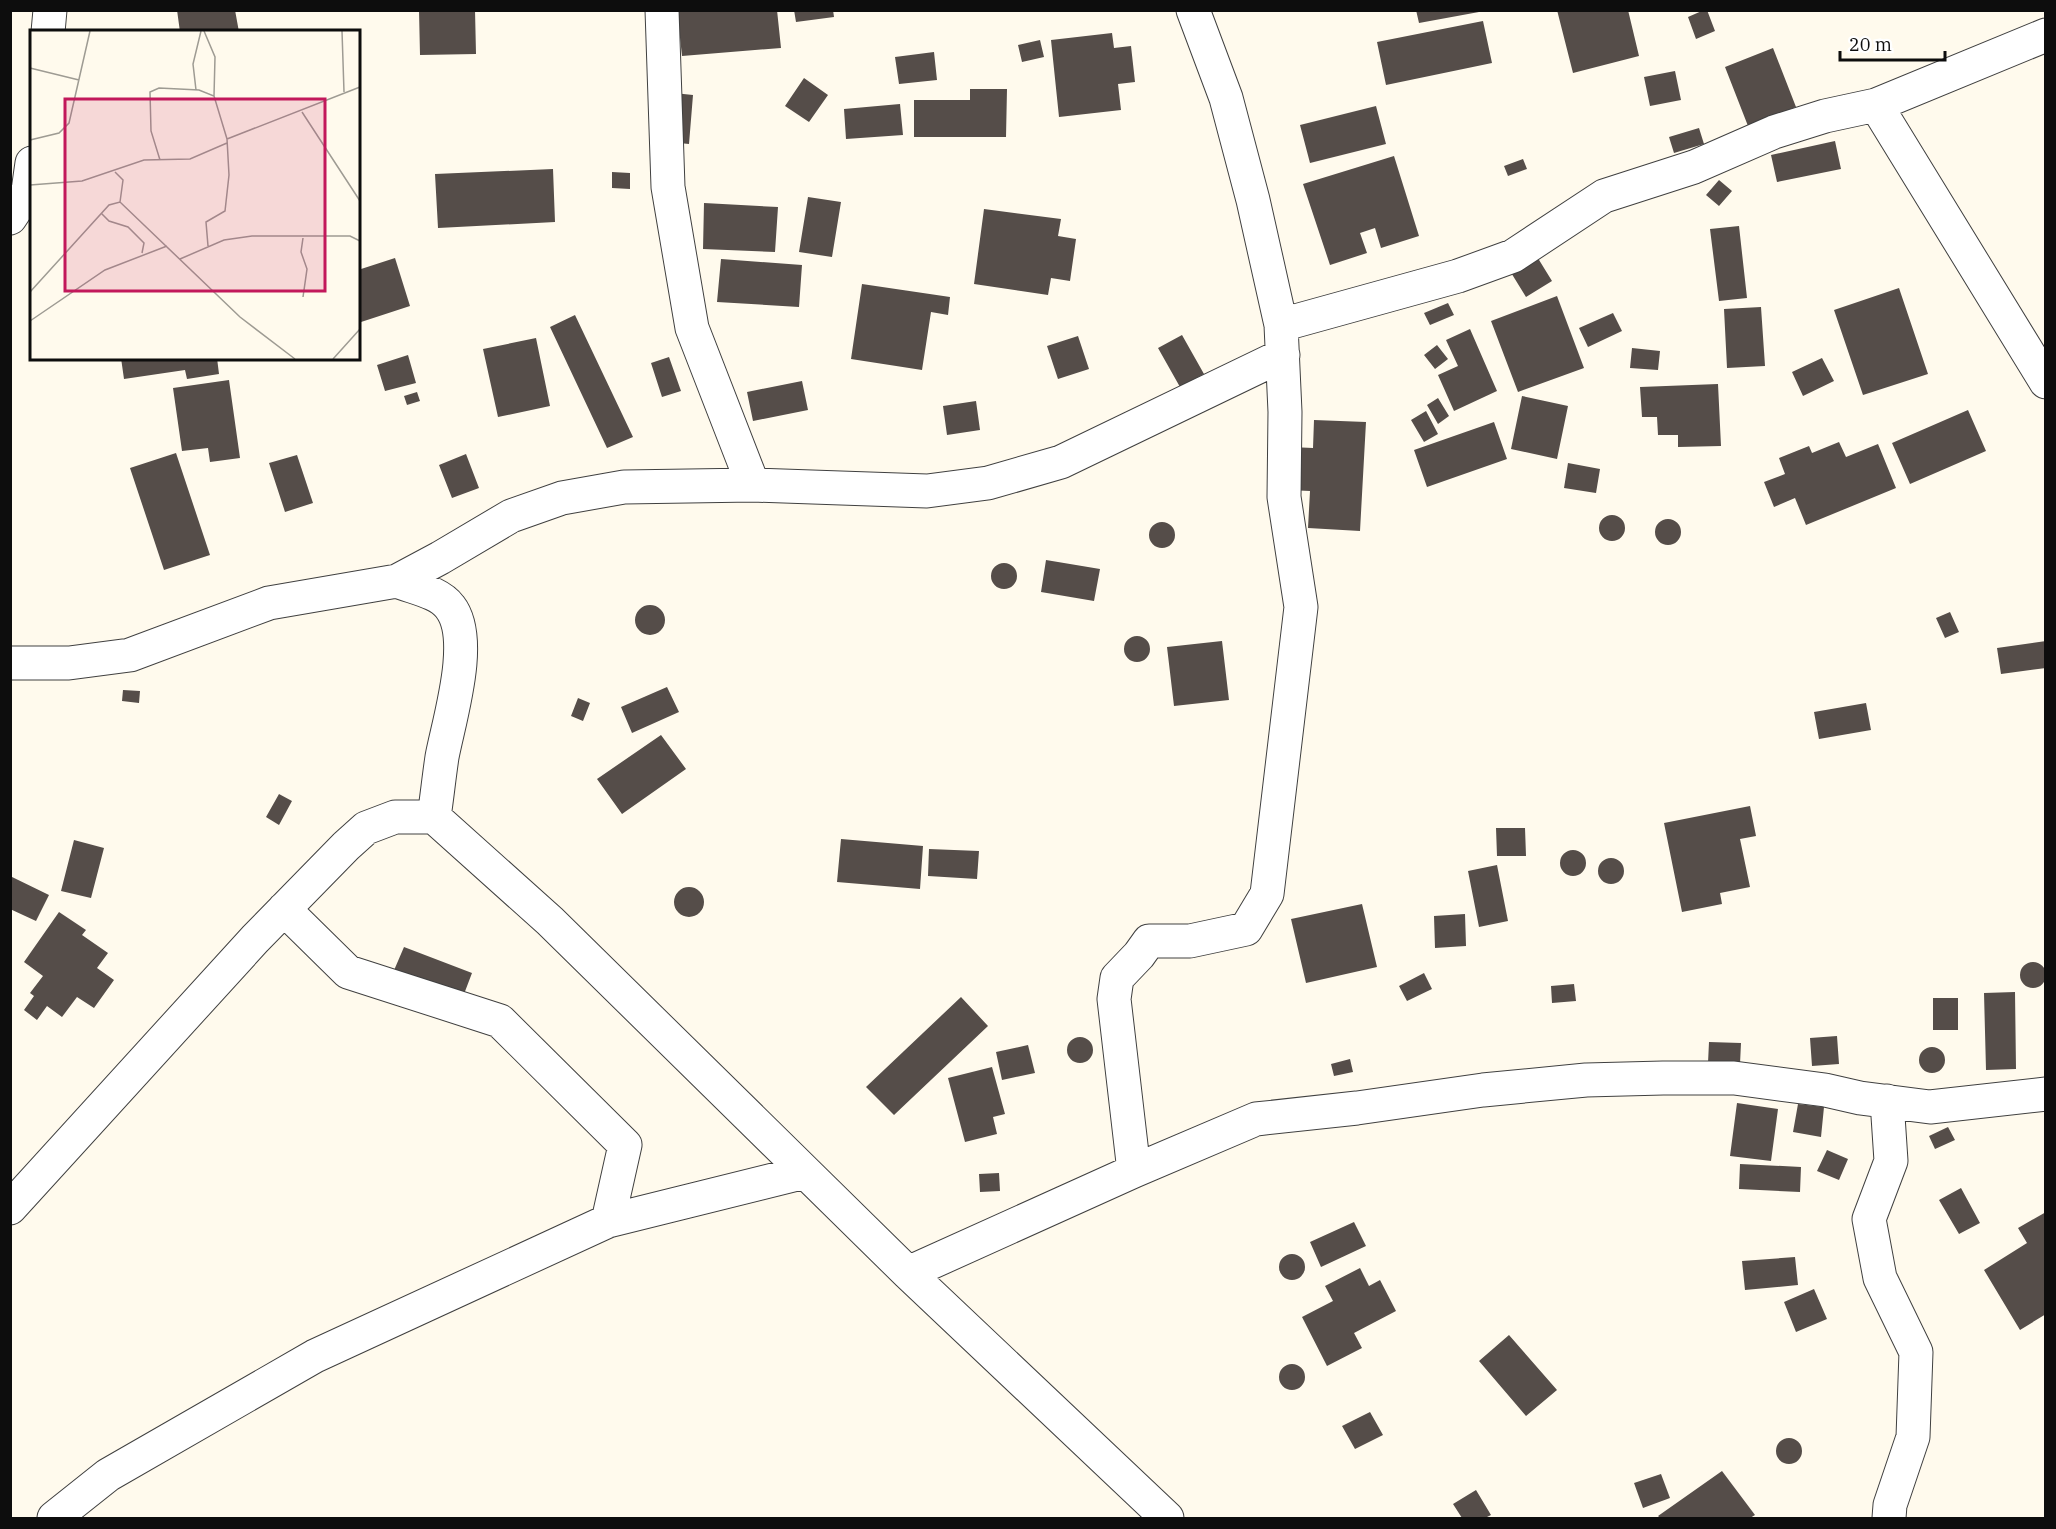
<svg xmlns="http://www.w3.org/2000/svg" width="2056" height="1529" font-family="'IBM Plex Serif',serif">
  <rect width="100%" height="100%" fill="#fffaed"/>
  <!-- building -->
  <path fill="#554d49" d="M177,10H235L239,32H180Z
    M419,10H475L476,54L420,55Z
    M677,10H777L781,48L682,56Z
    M794,10H833L834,17L796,22Z
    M1416,10H1479V12L1419,23Z
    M1557,10H1628L1639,56L1573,73Z
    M1704,10H1707L1715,31L1696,39L1688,17Z
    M1483,21L1492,63L1386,85L1377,42Z
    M1112,33L1114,48L1131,46L1135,82L1118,84L1121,110L1059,117L1051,40Z
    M1040,40L1044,57L1022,62L1018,45Z
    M1773,48L1796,107L1748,126L1725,67Z
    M934,52L937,80L899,84L895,57Z
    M1675,71L1681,100L1650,106L1644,77Z
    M804,78L828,95L809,122L785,106Z
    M970,89H1007L1006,137H914V100H970Z
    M674,93L693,95L689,144L669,142Z
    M900,104L903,135L846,139L844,109Z
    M1376,106L1386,144L1310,163L1300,125Z
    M1699,128L1704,144L1674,153L1669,137Z
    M1835,141L1841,169L1777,182L1771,155Z
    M1394,156L1419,236L1381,248L1375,228L1360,233L1367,253L1330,265L1303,184Z
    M1523,159L1527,169L1508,176L1504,166Z
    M553,169L555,222L438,228L435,174Z
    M612,172L630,173V189L612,188Z
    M1719,180L1732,191L1719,206L1706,195Z
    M808,197L841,202L832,257L799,252Z
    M704,203L778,207L775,252L703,249Z
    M984,209L1061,219L1058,236L1076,239L1070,281L1051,278L1048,295L974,284Z
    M1739,226L1747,298L1719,301L1710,229Z
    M1536,255L1552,281L1526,297L1510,271Z
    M395,258L410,306L358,323V270Z
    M721,259L802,265L799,307L717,302Z
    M862,284L950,297L948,315L931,312L922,370L851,359Z
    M1899,288L1928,374L1863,395L1834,310Z
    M1557,296L1584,368L1518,392L1491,321Z
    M1448,303L1454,315L1430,325L1424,313Z
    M1761,307L1765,366L1727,368L1724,309Z
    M1613,313L1622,331L1588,347L1579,328Z
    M575,315L633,437L607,448L550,327Z
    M1470,329L1497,391L1454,411L1438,375L1458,366L1446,340Z
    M1182,335L1204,374L1180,387L1158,348Z
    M1078,336L1089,369L1058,379L1047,346Z
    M536,338L550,406L498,417L483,349Z
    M1437,345L1448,359L1435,369L1424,355Z
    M1632,348L1660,351L1658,370L1630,368Z
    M408,355L416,383L385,391L377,365Z
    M669,357L681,391L662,397L651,363Z
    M121,358H217L219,374L187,379L185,370L124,379Z
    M1822,358L1834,381L1803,396L1792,372Z
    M229,380L240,458L210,462L208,448L182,451L173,388Z
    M802,381L808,410L753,421L747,392Z
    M1718,384L1721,446L1678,447V435H1658L1657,417H1642L1640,387Z
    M417,392L420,401L407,405L404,396Z
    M1522,396L1568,406L1557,459L1511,449Z
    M1438,398L1449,416L1438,424L1427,405Z
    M976,401L980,430L947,435L943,406Z
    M1968,410L1986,451L1910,484L1892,443Z
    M1426,411L1438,434L1424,442L1411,420Z
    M1314,420L1366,422L1360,531L1308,528L1310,491L1288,490L1291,447L1313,448Z
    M1494,422L1507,459L1427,487L1414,450Z
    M1839,442L1846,457L1878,444L1896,488L1806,525L1795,498L1774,507L1764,482L1785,474L1779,458L1809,446L1812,453Z
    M176,453L210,555L164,570L130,468Z
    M466,454L479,488L452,498L439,465Z
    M297,455L313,503L285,512L269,463Z
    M1568,463L1600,469L1596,493L1564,488Z
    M1599 528a13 13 0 1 1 26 0a13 13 0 1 1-26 0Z
    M1655 532a13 13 0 1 1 26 0a13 13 0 1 1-26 0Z
    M1149 535a13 13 0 1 1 26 0a13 13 0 1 1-26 0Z
    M1046,560L1100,569L1094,601L1041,592Z
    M991 576a13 13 0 1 1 26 0a13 13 0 1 1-26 0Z
    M635 620a15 15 0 1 1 30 0a15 15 0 1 1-30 0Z
    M1950,612L1959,632L1945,638L1936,618Z
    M1124 649a13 13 0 1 1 26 0a13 13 0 1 1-26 0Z
    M1222,641L1229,700L1174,706L1167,647Z
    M2046,641V668L2001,674L1997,648Z
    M667,687L679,712L632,733L621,707Z
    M123,690L140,691L139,703L122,701Z
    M578,698L590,703L583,721L571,716Z
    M1866,703L1871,730L1819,739L1814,712Z
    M661,735L686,769L622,814L597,779Z
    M279,794L292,801L279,825L266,817Z
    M1750,806L1756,836L1740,839L1750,887L1720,893L1722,904L1682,912L1664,823Z
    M1496,828H1525L1526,856H1497Z
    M841,839L923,846L920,889L837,882Z
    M74,840L104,848L91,898L61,891Z
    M929,849L979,851L977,879L928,876Z
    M1560 863a13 13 0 1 1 26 0a13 13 0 1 1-26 0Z
    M1598 871a13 13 0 1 1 26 0a13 13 0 1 1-26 0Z
    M1497,865L1508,921L1479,927L1468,871Z
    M10,876L49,895L36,921L10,909Z
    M674 902a15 15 0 1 1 30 0a15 15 0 1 1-30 0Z
    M1362,904L1377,967L1306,983L1291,919Z
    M59,912L86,930L82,935L108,953L97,968L114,980L94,1008L77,997L62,1017L47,1006L37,1020L24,1010L34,996L30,993L43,976L24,962Z
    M1465,914L1466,946L1435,948L1434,916Z
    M404,947L472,973L461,1002L392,975Z
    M2020 975a13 13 0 1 1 26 0a13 13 0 1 1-26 0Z
    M1424,973L1432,989L1407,1001L1399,986Z
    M1574,984L1576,1001L1552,1003L1551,986Z
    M2015,992L2016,1069L1986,1070L1984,993Z
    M961,997L988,1026L894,1115L866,1087Z
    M1933,998H1958V1030H1933Z
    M1837,1036L1839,1064L1812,1066L1810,1038Z
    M1067 1050a13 13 0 1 1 26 0a13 13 0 1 1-26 0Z
    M1709,1042L1741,1043L1740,1064L1708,1063Z
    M1028,1045L1035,1073L1002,1080L996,1052Z
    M1919 1060a13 13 0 1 1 26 0a13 13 0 1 1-26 0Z
    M1350,1059L1353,1072L1334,1076L1331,1064Z
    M992,1067L1005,1114L993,1117L997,1134L965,1142L948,1078Z
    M1737,1103L1778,1109L1771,1161L1730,1156Z
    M1798,1104L1824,1107L1821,1137L1793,1132Z
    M1948,1127L1955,1140L1935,1149L1929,1136Z
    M1827,1150L1848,1159L1839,1180L1817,1171Z
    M1740,1164L1801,1167L1800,1192L1739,1189Z
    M999,1173L1000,1191L980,1192L979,1174Z
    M1961,1188L1980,1223L1959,1234L1939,1200Z
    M2046,1212V1314L2020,1330L1984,1270L2027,1243L2018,1228Z
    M1354,1222L1366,1246L1321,1267L1310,1242Z
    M1279 1267a13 13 0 1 1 26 0a13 13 0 1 1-26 0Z
    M1795,1257L1798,1285L1745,1290L1742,1261Z
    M1360,1268L1369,1286L1380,1280L1396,1311L1354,1333L1362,1348L1327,1366L1302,1317L1333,1301L1325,1286Z
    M1814,1289L1827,1319L1796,1332L1784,1302Z
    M1509,1335L1557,1390L1526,1416L1479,1361Z
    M1279 1377a13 13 0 1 1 26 0a13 13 0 1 1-26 0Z
    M1370,1412L1383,1435L1355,1449L1342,1426Z
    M1776 1451a13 13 0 1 1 26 0a13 13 0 1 1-26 0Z
    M1722,1471L1755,1515L1750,1518H1660L1658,1516Z
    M1661,1474L1670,1498L1643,1508L1634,1483Z
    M1476,1490L1491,1515L1485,1518H1462L1453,1504Z"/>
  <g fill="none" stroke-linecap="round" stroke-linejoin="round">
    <!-- minor casing -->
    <g stroke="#404040" stroke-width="35">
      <path id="minor" d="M662,10L668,187L692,328L753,485
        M48,32L50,10
        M1876,105L2046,382
        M10,218L28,191L32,163
        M1281,325L1458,276L1513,256L1604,196L1694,167L1774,132L1825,116L1876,105L2046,35
        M397,581C414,588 439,592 450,607C475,639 449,720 442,757C439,777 437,797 434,817
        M10,663H69L130,655L269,603L397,581L440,558L511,516L562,498L624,487L753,485L927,491L988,483L1061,462L1283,355
        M284,909L348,972L500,1021L625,1145L608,1221
        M1887,1101L1891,1161L1869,1219L1880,1278L1916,1352L1913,1437L1890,1505L1889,1518
        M1134,1171L1114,999L1117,978L1139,955L1149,941H1190L1246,929L1267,894L1301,607L1284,497L1285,412L1281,325L1253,200L1226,98L1193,10
        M10,1208L255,939L346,846L366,828L395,817H434L550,921L908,1273L1167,1518
        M908,1273L1134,1171L1256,1119L1357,1108L1483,1090L1586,1080L1663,1078H1734L1825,1090L1860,1098L1930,1107L2046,1094
        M54,1518L108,1475L315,1356L608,1221L805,1172"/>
    </g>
    <!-- minor -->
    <use href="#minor" stroke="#fff" stroke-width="33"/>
  </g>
  <!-- overview -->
  <g transform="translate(30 30)">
    <rect width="330" height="330" fill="#fffaed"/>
    <path fill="none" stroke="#9e9b93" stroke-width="1.5" d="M174,1L185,27L184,66M312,1L314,62M0,38L49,50M166,60L163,34L171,1M272,82L330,171M197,109L330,57M0,110L29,103L39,93L60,1M130,130L121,101L120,62L129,58L169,60L184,66L197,109L199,145L195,181L176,192L178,216M85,142L93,150L90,172M0,155L52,151L114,130L160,129L197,113M71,183L79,191L98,197L114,213L112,223M150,229L194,210L222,206H320L330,211M0,262L79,175L90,172L210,287L265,329M273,267L277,239L271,222L273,208M0,291L75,240L137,216M303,329L330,299"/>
    <path fill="#c2185b" fill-opacity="0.15" stroke="#c2185b" stroke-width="3" d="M35,69H295V261H35Z"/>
    <rect width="330" height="330" fill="none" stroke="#0d0d0d" stroke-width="3"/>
  </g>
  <!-- border -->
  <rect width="2056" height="1529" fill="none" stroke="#0d0d0d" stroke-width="24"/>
  <!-- scale -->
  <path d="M1840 51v9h105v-9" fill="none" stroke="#0d0d0d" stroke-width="3"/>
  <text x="1849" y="51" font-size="18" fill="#0d0d0d" stroke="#ffffff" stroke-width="4.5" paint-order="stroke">20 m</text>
</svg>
